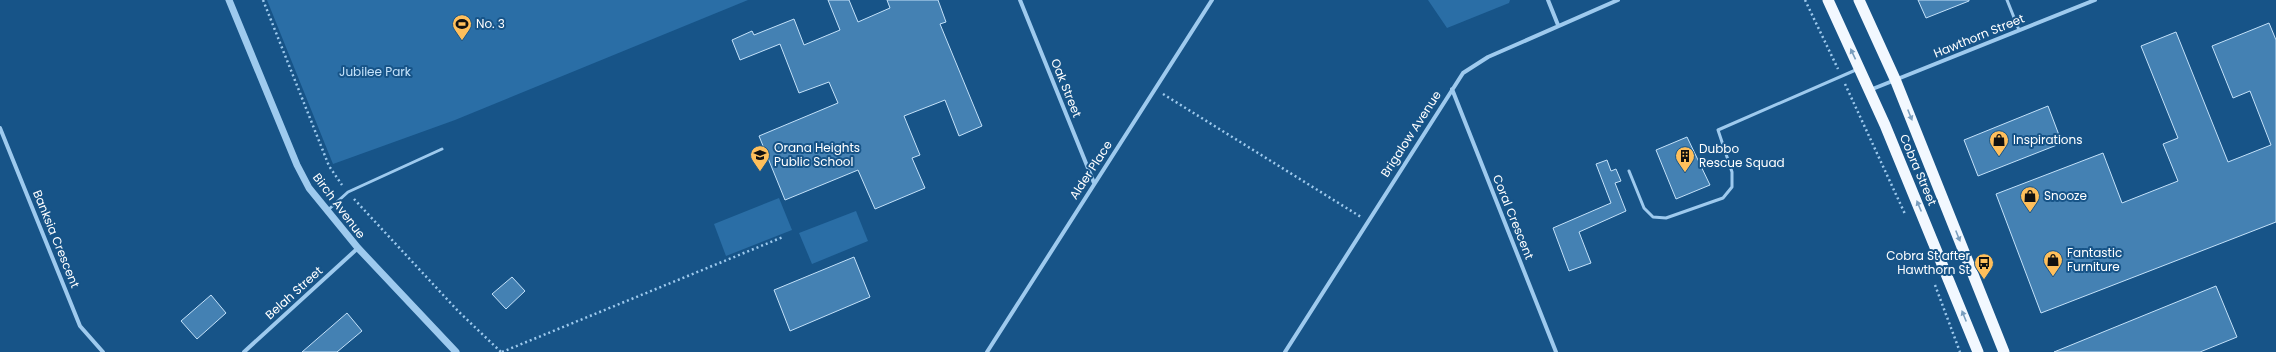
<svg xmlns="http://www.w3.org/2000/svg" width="2276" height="352" font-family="Poppins,sans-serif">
  <rect width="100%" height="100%" fill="#175488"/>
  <!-- green -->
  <path fill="#2a6ea6" d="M267,0H748L455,120L333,164Z
    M1428,0H1510L1509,3L1447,28Z
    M779,198L792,230L726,256L714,224Z
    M856,211L868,241L812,264L799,233Z"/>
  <!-- building -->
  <path fill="#4481b3" stroke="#c4e2fa" d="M828,0H849L858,22L890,8L887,0H938L946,22L940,24L982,126L959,136L945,100L904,116L920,155L912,158L925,188L875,209L858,170L785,200L759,136L838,103L829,82L799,93L780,44L740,60L732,40L752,31L754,35L794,19L804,45L840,30Z
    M1918,0H1969V1L1926,18Z
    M2269,23L2276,40V222L2041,313L1996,194L2103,153L2122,203L2178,181L2163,144L2178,138L2141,46L2176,32L2228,162L2271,145L2250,91L2233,98L2212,46Z
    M2048,106L2062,143L1978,176L1964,140Z
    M1687,137L1710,185L1676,199L1656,150Z
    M1607,160L1611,171L1616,169L1621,181L1615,183L1626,211L1579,232L1591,263L1569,271L1553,228L1611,203L1596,164Z
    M854,257L870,297L790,331L774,290Z
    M512,277L525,291L506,309L492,294Z
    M2216,286L2237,337L2200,352H2054Z
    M211,295L226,313L197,339L181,321Z
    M347,313L362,331L337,352H302Z"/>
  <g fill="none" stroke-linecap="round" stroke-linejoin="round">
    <!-- path -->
    <path stroke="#9ecaee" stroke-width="2.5" stroke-dasharray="2 3" stroke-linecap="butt" d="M263,0L329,166L342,185
      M1805,0L1838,69
      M1845,84L1905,214
      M1163,94L1361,217
      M354,199L458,311L501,352
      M1935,285L1960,352
      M502,352L783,237"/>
    <!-- service -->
    <path stroke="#9ecaee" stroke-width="3" d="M2007,0L2019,30
      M1629,171L1644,208L1653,217L1666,218L1723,198L1732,187V172L1718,130L1858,69
      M328,210L348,192L442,149"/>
    <!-- minor -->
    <path stroke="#9ecaee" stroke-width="4" d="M1020,0L1094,183
      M1548,0L1558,25
      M1452,89L1556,352
      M1870,90L2095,0
      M0,128L80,326L103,352
      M244,352L358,248
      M987,352L1212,0
      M1285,352L1463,73L1488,57L1618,0"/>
    <!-- tertiary -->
    <path stroke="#9ecaee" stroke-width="7" d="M229,0L297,165L309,188L358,248L456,352"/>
    <!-- trunk -->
    <path stroke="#f2f8ff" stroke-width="11" d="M1828,0L1885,125L1978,352
      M1859,0L1895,79L2004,352"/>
  </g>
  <!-- one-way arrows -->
  <defs><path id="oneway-solid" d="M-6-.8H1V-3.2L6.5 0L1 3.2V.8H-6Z"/></defs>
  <g fill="#7a9ebe">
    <use href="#oneway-solid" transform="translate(1853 54) rotate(-115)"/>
    <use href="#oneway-solid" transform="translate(1910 115) rotate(68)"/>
    <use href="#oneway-solid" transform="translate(1919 206) rotate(-113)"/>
    <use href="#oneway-solid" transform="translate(1958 236) rotate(68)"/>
    <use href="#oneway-solid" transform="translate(1964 316) rotate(-112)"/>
  </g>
  <!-- icons -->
  <defs>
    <g id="stadium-pin" transform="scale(1)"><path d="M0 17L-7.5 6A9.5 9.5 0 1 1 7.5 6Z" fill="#ffbf5b" stroke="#175488"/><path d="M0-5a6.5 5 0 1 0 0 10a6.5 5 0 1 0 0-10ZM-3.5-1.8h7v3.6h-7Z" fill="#111"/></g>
    <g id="shop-pin" transform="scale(1)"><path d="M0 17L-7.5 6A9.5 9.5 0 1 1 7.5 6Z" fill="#ffbf5b" stroke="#175488"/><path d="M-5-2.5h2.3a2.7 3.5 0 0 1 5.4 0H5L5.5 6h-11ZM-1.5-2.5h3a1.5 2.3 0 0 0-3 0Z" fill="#111"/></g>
    <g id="school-pin" transform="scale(1)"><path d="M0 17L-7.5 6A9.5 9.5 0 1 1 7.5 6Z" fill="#ffbf5b" stroke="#175488"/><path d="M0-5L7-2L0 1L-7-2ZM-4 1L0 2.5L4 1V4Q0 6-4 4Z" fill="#111"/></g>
    <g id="building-pin" transform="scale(1)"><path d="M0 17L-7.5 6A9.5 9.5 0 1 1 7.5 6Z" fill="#ffbf5b" stroke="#175488"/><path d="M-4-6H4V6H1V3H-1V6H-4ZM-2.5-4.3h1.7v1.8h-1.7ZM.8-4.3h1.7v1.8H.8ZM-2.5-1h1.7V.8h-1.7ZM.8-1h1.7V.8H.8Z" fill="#111"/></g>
    <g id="bus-pin" transform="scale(1)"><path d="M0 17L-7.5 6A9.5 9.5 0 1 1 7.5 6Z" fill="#ffbf5b" stroke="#175488"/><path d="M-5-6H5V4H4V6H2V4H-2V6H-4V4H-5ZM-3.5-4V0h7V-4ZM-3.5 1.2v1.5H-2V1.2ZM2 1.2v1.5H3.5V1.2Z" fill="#111"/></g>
  </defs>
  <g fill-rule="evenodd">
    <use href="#stadium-pin" x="462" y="24"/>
    <use href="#shop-pin" x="1999" y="140"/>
    <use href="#school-pin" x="760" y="155"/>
    <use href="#building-pin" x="1685" y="156"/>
    <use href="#shop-pin" x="2030" y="196"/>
    <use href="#shop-pin" x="2053" y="260"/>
    <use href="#bus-pin" x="1984" y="263"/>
  </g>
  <g text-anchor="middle" stroke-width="4" stroke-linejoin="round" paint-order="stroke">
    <!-- poi labels -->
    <g font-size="12" fill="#fff" stroke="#175488" text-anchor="start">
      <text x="476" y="28">No. 3</text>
      <text x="2013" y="144">Inspirations</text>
      <text x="774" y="152">Orana Heights<tspan x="774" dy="14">Public School</tspan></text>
      <text x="1699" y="153">Dubbo<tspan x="1699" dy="14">Rescue Squad</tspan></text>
      <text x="2044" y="200">Snooze</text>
      <text x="2067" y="257">Fantastic<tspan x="2067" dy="14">Furniture</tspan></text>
      <text x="1970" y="260" text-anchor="end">Cobra St after<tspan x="1970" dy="14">Hawthorn St</tspan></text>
    </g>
    <!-- street labels -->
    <g font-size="12" fill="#fff" stroke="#175488">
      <text transform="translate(1979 36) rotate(-22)" y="4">Hawthorn Street</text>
      <text transform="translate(1066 88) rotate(68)" y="4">Oak Street</text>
      <text transform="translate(1411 134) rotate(-57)" y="4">Brigalow Avenue</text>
      <text transform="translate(1091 170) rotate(-57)" y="4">Alder Place</text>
      <text transform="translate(1918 170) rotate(67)" y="4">Cobra Street</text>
      <text transform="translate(339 206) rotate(53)" y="4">Birch Avenue</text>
      <text transform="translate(1513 217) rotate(68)" y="4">Coral Crescent</text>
      <text transform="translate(56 239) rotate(68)" y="4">Banksia Crescent</text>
      <text transform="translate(294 293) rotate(-42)" y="4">Belah Street</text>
    </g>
    <!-- park labels -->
    <g font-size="12" fill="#c4e2fa" stroke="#175488">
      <text x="375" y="76">Jubilee Park</text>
    </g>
  </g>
</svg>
